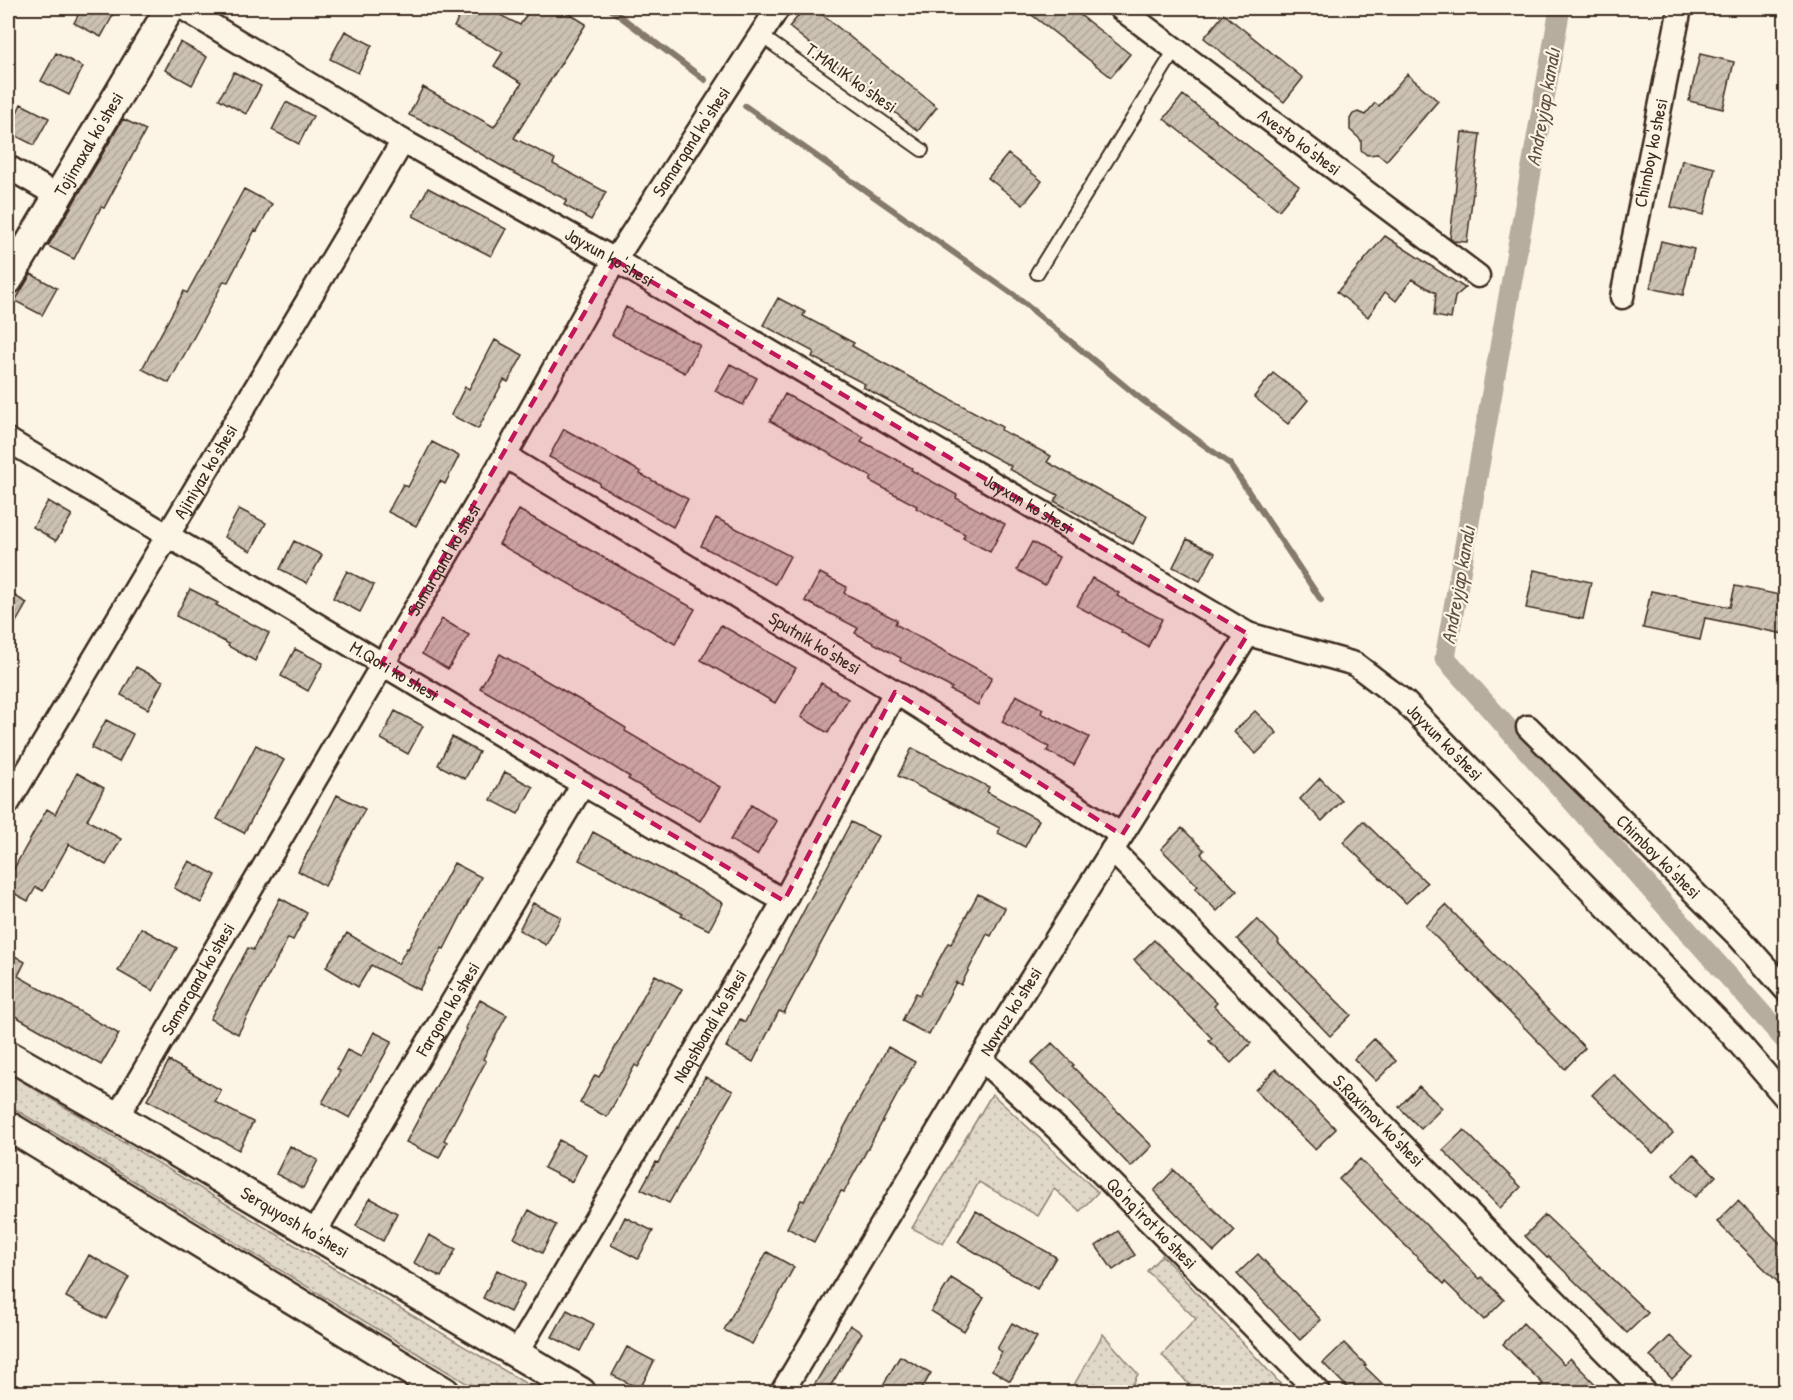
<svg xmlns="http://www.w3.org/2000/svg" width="1793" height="1400" font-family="'Patrick Hand',sans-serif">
  <defs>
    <pattern id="green-dots" width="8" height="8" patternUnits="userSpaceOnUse" patternTransform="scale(1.5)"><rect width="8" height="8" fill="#e0d8c8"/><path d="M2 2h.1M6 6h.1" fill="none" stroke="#c1baab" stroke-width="1.8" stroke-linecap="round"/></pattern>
    <pattern id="building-hatch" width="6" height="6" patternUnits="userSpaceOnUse" patternTransform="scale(1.5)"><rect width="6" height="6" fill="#ccc2b3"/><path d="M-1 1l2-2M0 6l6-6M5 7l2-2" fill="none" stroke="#b0a79a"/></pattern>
  </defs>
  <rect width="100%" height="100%" fill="#fcf5e5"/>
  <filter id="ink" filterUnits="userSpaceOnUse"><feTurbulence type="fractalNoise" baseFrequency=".0167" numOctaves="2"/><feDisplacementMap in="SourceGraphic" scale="12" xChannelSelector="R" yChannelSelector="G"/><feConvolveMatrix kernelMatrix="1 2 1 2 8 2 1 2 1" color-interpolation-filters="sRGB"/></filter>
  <g filter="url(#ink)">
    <!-- green -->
    <path fill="url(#green-dots)" stroke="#8e8173" stroke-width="1.5" d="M8,1073L540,1392H481L8,1105Z
      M992,1094L1098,1192L1080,1211L1054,1189L1038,1216L979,1182L943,1244L912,1228Z
      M1162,1255L1288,1392H1196L1162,1355L1196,1319L1147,1271Z
      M1103,1334L1138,1374L1129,1392H1070Z"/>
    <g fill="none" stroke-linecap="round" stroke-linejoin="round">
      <!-- stream -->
      <path stroke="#85796b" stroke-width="6" d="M609,8L705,80
        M745,106L1014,295L1141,399L1230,464L1321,600"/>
      <!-- canal -->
      <path stroke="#b7ad9e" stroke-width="21" d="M1560,8L1445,658L1786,1041"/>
    </g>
    <!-- building -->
    <path fill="url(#building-hatch)" stroke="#3b2a1e" stroke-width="1.5" d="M82,8H117L101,37L74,23Z
      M464,8H486L520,25L531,8H560L586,24L514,138L555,159L553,164L606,192L591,220L564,205L567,200L503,167L437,128L409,115L423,87L494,127L522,83L494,66L503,52L454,27Z
      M805,8H814L937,107L918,131L789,27Z
      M1023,8H1071L1130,54L1111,77Z
      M1224,14L1303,78L1284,102L1204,38Z
      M345,31L372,45L358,73L330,59Z
      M180,42L207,57L192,85L165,70Z
      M56,53L83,67L69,95L41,81Z
      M1700,54L1734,62L1723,109L1689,101Z
      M234,72L261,86L246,114L219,99Z
      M1407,74L1438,101L1386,161L1378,154L1367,155L1361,150V140L1350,130V119L1353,114L1358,112L1365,115L1375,103L1379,106Z
      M1183,95L1299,186L1279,210L1164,119Z
      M286,102L313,116L299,144L272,130Z
      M21,104L49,118L34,145L8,132Z
      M123,119L146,130L104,208L101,207L74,259L48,246Z
      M1462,132L1480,134L1467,242L1453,241L1450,238Z
      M1008,154L1042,181L1023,205L988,178Z
      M1682,160L1715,168L1704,215L1671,207Z
      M428,188L506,229L491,256L413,216Z
      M244,189L272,204L257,231L255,230L228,282L224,281L169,383L142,369L184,291L187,293Z
      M1385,236L1465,288L1455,297L1451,319L1434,316L1436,293L1412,279L1396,301L1385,292L1368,317L1337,292Z
      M1661,241L1694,249L1683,295L1650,288Z
      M31,274L57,288L42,315L15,301Z
      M778,298L805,312L803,316L854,343L852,346L1002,427L1001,430L1051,456L1047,462L1147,516L1133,544L1054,501L1058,495L1009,469L1011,466L863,387L865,384L812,357L814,352L763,325Z
      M626,307L700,345L685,373L612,335Z
      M495,340L523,355L508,382L504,380L478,429L451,415L465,387L469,389Z
      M730,364L757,378L743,405L715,391Z
      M1273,373L1308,400L1288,424L1254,397Z
      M785,394L864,437L861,441L912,468L911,470L957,495L956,498L1005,524L990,552L963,538L965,534L916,508L917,506L870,481L872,477L770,421Z
      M564,429L641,472L640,474L688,499L673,527L599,485L600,483L549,457Z
      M432,442L459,456L445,484L440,481L416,526L388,512L403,484L408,487Z
      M48,501L72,515L56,541L33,527Z
      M239,509L266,523L251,551L224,537Z
      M519,510L695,609L675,644L499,544Z
      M716,518L790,556L775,584L701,546Z
      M1187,539L1215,553L1200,581L1173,567Z
      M294,541L322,555L307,583L280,569Z
      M1032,542L1059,557L1045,585L1017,570Z
      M1534,570L1591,582L1583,619L1526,608Z
      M347,571L374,585L360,612L333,598Z
      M820,573L847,587L844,593L897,620L895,624L992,677L978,705L950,690L952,688L900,661L901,658L855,633L858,628L805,601Z
      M1092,578L1119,593L1117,596L1162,619L1148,647L1121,632L1122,630L1077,606Z
      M1735,586L1785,596L1784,634L1705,618L1700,640L1643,628L1651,591L1730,607Z
      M190,589L218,603L216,605L269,633L255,661L228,646L229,644L176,616Z
      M8,592L27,603L8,636Z
      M442,619L469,635L448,669L422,654Z
      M721,625L796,668L775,703L701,660Z
      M295,649L323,663L308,691L281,676Z
      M500,654L578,699L626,728L625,731L720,787L700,821L628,779L630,777L580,746L480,688Z
      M136,667L163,681L148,709L121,695Z
      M821,683L848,699L828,733L801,717Z
      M1016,695L1043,709L1041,713L1089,737L1074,765L1047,751L1049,747L1002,722Z
      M395,711L423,726L408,754L381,739Z
      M1255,711L1277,733L1256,754L1234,732Z
      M106,720L133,734L119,762L91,748Z
      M452,737L479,752L465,779L438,765Z
      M256,745L284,760L244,833L217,819Z
      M912,748L989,787L987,792L1039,820L1025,847L998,833L1000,828L898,776Z
      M505,772L533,787L518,814L491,800Z
      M77,773L104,788L87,820L121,839L106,865L69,844L43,891L36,887L28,901L8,890V879L47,809L55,814Z
      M1320,778L1342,801L1322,821L1300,799Z
      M337,795L365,809L325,886L298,871Z
      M751,805L777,821L757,855L730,840Z
      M1363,821L1427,883L1406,903L1343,842Z
      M851,822L878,836L784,1013L779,1011L753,1062L726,1047L740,1019L745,1022Z
      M1182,828L1204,850L1201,854L1237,891L1217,911L1195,889L1198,886L1161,849Z
      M593,832L723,903L709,930L681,916L683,914L579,860Z
      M189,861L216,875L201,903L174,888Z
      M454,863L481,877L444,949L442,948L419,990L371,965L358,987L326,967L347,933L398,964L407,948L408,949Z
      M978,894L1005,908L991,936L987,934L961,985L956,982L929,1035L902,1021L916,993L920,995L948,943L951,944Z
      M280,898L307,913L293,940L288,938L238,1034L210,1019L248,948L253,950Z
      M533,903L561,917L546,945L519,930Z
      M1446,905L1585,1048L1565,1069L1425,926Z
      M1257,919L1279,941L1278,943L1351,1015L1330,1036L1237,939Z
      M141,928L177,948L153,991L118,971Z
      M1154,940L1217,1003L1214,1006L1251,1043L1231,1063L1209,1041L1212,1038L1134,960Z
      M8,952L25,962L18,976L119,1034L101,1065L8,1012Z
      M655,975L682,989L638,1067L635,1065L607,1117L580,1103L595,1075L599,1077Z
      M480,1000L507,1015L483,1059L486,1061L444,1140L447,1142L439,1158L406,1142L467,1029L465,1028Z
      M374,1032L392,1041L350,1118L322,1103L340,1071L337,1069L347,1050L361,1057Z
      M1374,1039L1396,1061L1376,1081L1354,1059Z
      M1052,1043L1074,1065L1072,1066L1152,1146L1131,1167L1031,1063Z
      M888,1047L915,1062L844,1192L841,1191L814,1242L787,1228L801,1200L804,1201Z
      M169,1061L221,1090L215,1102L253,1122L239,1150L147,1100Z
      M1276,1069L1336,1129L1315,1149L1255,1090Z
      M1613,1074L1673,1133L1653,1153L1592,1095Z
      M705,1077L733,1091L669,1203L641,1189L656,1162L658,1163L677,1127L678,1128Z
      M1419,1086L1442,1108L1421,1129L1399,1107Z
      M1464,1130L1521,1187L1500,1208L1443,1150Z
      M559,1140L586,1154L572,1182L544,1168Z
      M290,1146L318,1160L303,1188L276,1174Z
      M1693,1154L1716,1176L1695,1197L1673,1175Z
      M1360,1159L1480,1279L1482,1277L1504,1300L1484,1320L1445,1282L1444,1284L1339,1179Z
      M1174,1170L1235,1231L1214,1252L1154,1191Z
      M370,1198L397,1213L383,1241L356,1226Z
      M1738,1201L1785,1248V1289L1717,1222Z
      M529,1210L556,1225L542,1253L514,1238Z
      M976,1211L1056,1257L1037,1289L958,1242Z
      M1545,1215L1648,1313L1627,1333L1549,1256L1547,1258L1525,1236Z
      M625,1217L653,1231L638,1259L611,1245Z
      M1118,1231L1135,1255L1113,1270L1096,1246Z
      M429,1235L456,1249L441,1277L414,1263Z
      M767,1252L794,1267L752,1344L724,1330Z
      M1258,1254L1321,1320L1300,1340L1237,1274Z
      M89,1255L129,1277L106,1319L66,1297Z
      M497,1270L525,1284L510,1312L483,1298Z
      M951,1278L984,1298L964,1331L931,1311Z
      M567,1310L594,1324L580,1351L552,1337Z
      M1012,1323L1037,1337L1010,1381L992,1370L1002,1352L997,1349Z
      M1523,1323L1564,1364L1570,1358L1603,1392H1534L1543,1384L1503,1344Z
      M850,1325L862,1333L827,1392H810Z
      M1670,1336L1693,1358L1672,1379L1650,1356Z
      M1344,1343L1366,1365L1364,1366L1391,1392H1352L1323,1363Z
      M627,1347L654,1361L640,1389L612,1375Z
      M900,1356L931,1373L920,1392H879Z"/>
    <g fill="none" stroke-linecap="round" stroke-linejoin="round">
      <!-- service casing -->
      <g stroke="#3b2a1e" stroke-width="16">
        <path id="service" d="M760,35L922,150
          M1037,273L1175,50"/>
      </g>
      <!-- minor casing -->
      <g stroke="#3b2a1e" stroke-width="27">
        <g id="minor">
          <path id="s1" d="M183,8L403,141L615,260L1248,634L1355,664L1405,702L1731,1034L1786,1098"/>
          <path id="s2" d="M1120,8L1478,276"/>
          <path d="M8,167L58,196"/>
          <path id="s3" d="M1622,297L1680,8"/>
          <path id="s4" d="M8,440L583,784L784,901"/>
          <path id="s5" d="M505,456L895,692L1122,835"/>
          <path id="s6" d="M1528,727L1739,937L1786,990"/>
          <path id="s7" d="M8,803L403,141"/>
          <path id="s8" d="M1112,850L1645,1392"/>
          <path id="s9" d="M981,1059L1066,1137L1318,1392"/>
          <path id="s10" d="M117,1117L505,456L615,260L778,8"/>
          <path id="s11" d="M314,1233L583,784"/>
          <path id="s12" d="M516,1354L784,901L895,692"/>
          <path id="s13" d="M782,1392L981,1059L1248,634"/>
        </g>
      </g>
      <!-- tertiary casing -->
      <g stroke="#3b2a1e" stroke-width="33">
        <g id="tertiary">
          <path id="s14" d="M8,280L170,8"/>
          <path id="s15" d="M8,1055L117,1117L581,1392"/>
          <path d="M8,1126L445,1392"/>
        </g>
      </g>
      <!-- service -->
      <use href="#service" stroke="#fcf5e5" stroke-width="12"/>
      <!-- minor -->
      <use href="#minor" stroke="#fcf5e5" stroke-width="22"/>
      <!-- tertiary -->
      <use href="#tertiary" stroke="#fcf5e5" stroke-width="28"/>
    </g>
  </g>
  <!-- marked area -->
  <path fill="#c2185b" fill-opacity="0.2" stroke="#c2185b" stroke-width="4.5" stroke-dasharray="12 8" stroke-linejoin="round" d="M615,260L1248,634L1122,835L895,692L784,901L382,663Z"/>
  <g text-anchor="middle" stroke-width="4.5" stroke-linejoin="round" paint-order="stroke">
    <!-- street labels -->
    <g font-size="18" fill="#3b2a1e" stroke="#fcf5e5">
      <text transform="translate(851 78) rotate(35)" y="6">T.MALIK ko'shesi</text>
      <text dy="6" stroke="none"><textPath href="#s10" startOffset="1132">Samarqand ko'shesi</textPath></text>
      <text dy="6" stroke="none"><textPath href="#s2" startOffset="224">Avesto ko'shesi</textPath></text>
      <text dy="6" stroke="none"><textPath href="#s14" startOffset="158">Tojimaxal ko'shesi</textPath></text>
      <text dy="6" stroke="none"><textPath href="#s3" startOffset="147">Chimboy ko'shesi</textPath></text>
      <text dy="6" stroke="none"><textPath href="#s1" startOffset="494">Jayxun ko'shesi</textPath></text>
      <text dy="6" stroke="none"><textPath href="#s7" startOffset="386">Ajiniyaz ko'shesi</textPath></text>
      <text dy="6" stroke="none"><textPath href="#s1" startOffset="980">Jayxun ko'shesi</textPath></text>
      <text dy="6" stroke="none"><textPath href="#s10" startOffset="646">Samarqand ko'shesi</textPath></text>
      <text dy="6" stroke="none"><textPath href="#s5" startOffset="362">Sputnik ko'shesi</textPath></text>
      <text dy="6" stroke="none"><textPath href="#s4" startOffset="450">M.Qori ko'shesi</textPath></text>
      <text dy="6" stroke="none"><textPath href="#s1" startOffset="1466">Jayxun ko'shesi</textPath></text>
      <text dy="6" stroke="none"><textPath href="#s6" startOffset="184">Chimboy ko'shesi</textPath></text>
      <text dy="6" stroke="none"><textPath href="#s10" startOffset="160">Samarqand ko'shesi</textPath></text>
      <text dy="6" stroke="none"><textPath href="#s11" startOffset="261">Fargona ko'shesi</textPath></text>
      <text dy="6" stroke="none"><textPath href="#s13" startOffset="444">Navruz ko'shesi</textPath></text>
      <text dy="6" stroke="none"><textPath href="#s12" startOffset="381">Naqshbandi ko'shesi</textPath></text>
      <text dy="6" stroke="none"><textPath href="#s8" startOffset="380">S.Raximov ko'shesi</textPath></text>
      <text dy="6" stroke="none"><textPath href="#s15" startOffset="332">Serquyosh ko'shesi</textPath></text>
      <text dy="6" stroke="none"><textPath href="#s9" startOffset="237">Qo'ng'irot ko'shesi</textPath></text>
    </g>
    <!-- water labels -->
    <g font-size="20" font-style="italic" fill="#605144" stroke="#fcf5e5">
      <text transform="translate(1543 107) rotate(-80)" y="7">Andreyjap kanalı</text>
      <text transform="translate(1458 585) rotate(-80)" y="7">Andreyjap kanalı</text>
    </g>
  </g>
  <!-- margin -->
  <rect width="1793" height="1400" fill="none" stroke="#fcf5e5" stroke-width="30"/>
  <rect x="15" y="15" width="1763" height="1370" fill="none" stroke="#3b2a1e" stroke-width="2" filter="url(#ink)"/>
</svg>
